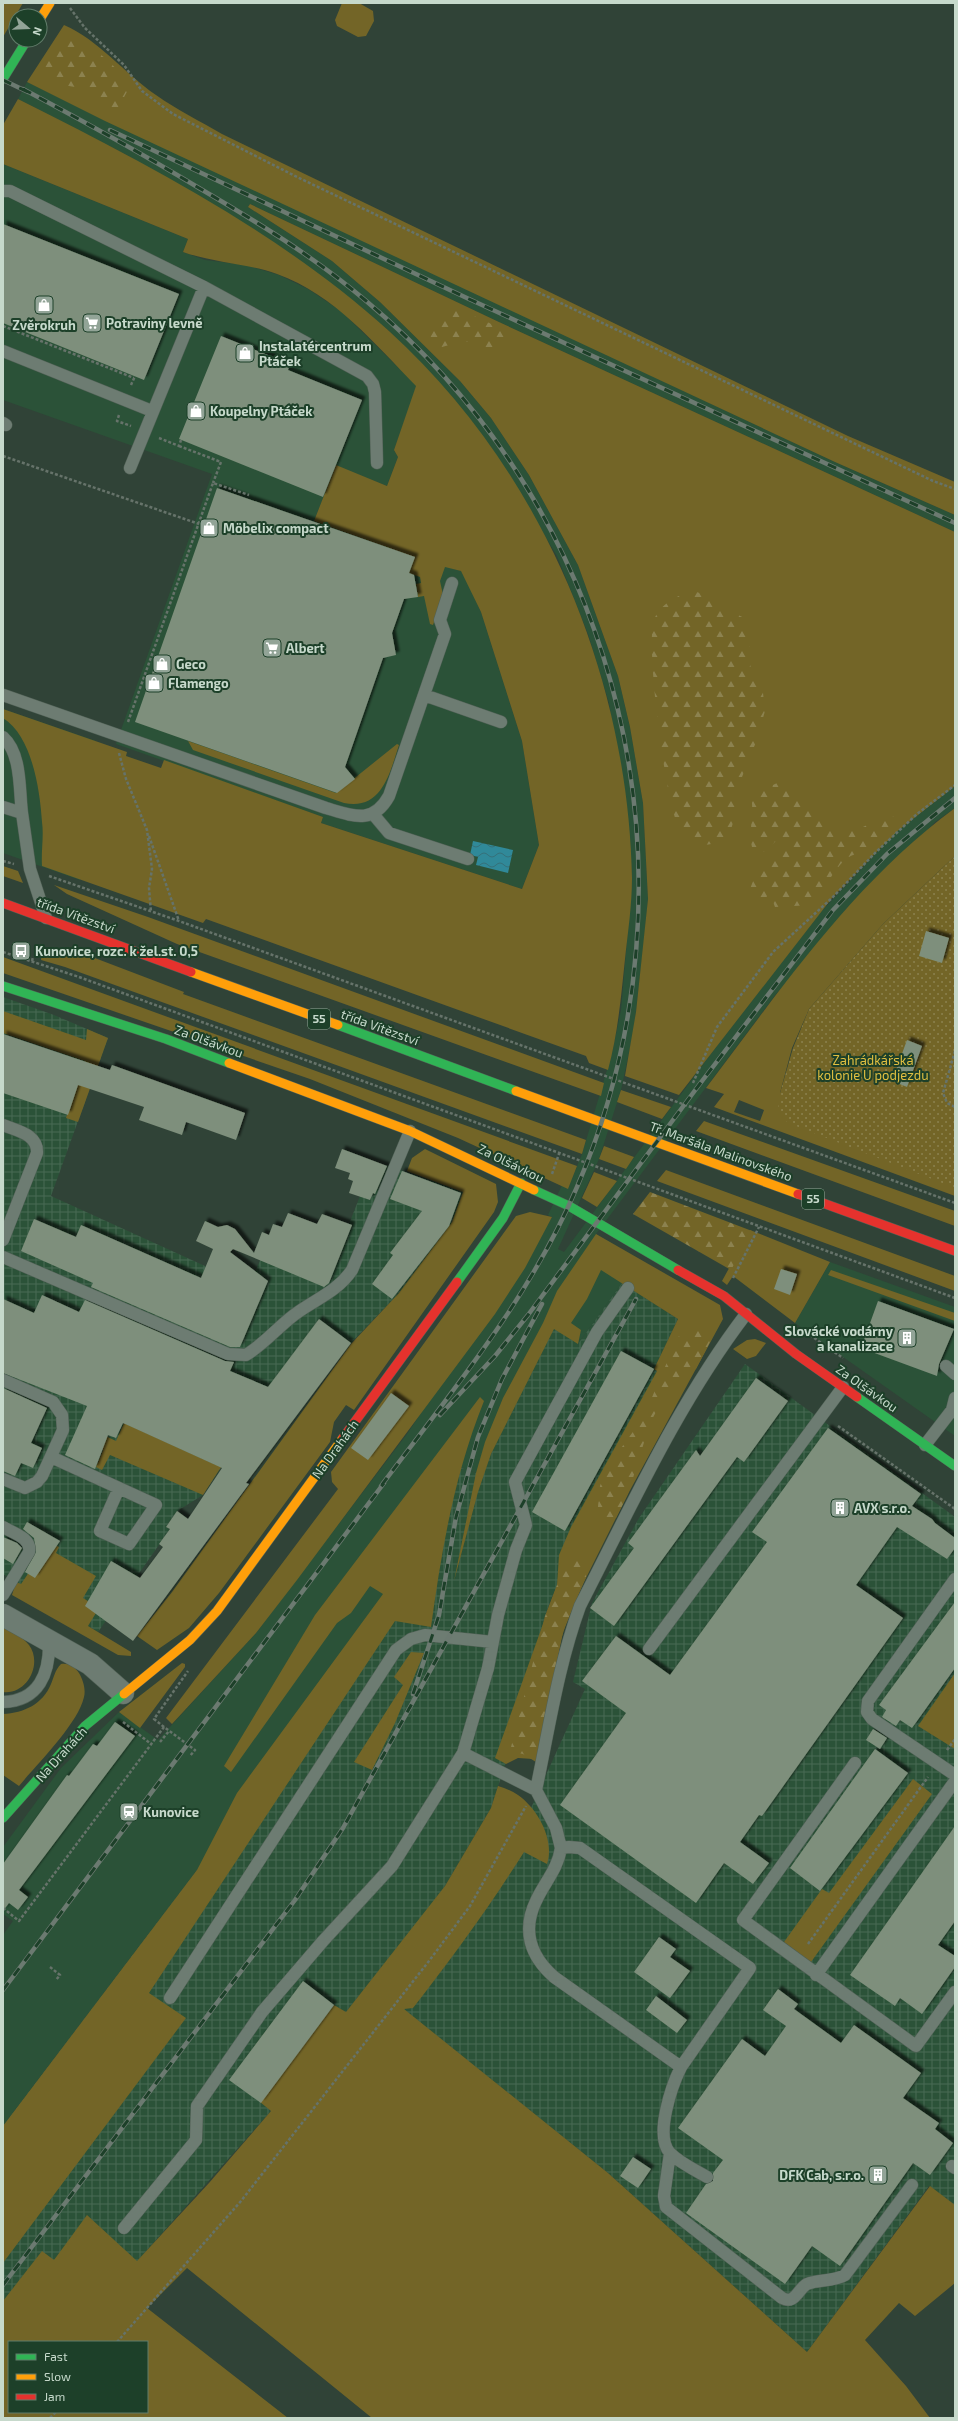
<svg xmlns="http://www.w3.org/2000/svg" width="958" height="2421" font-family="'Exo 2',sans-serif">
  <defs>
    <pattern id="industrial-grid" width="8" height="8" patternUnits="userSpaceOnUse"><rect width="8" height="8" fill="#2b5238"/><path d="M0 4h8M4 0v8" fill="none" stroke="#486a53"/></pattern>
    <pattern id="forest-firs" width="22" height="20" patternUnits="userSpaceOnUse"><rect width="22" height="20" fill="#736527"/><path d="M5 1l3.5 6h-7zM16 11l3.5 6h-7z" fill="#8c824f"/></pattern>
    <pattern id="garden-dots" width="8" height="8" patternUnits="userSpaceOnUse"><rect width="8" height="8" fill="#736527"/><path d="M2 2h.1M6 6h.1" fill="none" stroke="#8c824f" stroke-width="1.8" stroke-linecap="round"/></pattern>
    <pattern id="water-waves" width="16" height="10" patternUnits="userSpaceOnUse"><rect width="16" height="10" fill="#308999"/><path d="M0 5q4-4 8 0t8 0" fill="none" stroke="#347079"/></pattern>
    <filter id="shadow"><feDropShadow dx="3.5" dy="-3.5" stdDeviation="1" flood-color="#0009"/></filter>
  </defs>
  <rect width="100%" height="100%" fill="#304337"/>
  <!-- built -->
  <path fill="#2b5238" d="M27,82L835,462L955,515V532L499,322L250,204L248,207L332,261L380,302L460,381L491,418L529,475L578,565L618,676L630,727L643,803L648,899L644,942L634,1029L621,1090L599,1159L558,1249L564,1252L713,1051L820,913L895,833L955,786V808L935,822L776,994L596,1234L613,1244L605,1263L622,1283L578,1344L476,1473L456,1466L402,1570L197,1870L3,2126V1935L13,1921L3,1914V1847L61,1768L119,1712L158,1740L256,1633L407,1434L552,1217L548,1215L562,1185L568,1188L582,1154L612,1053L621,1010L632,881L630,840L609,703L588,634L557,556L505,470L431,374L389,331L351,300L282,249L239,221L125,154L18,99Z
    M3,164L188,239L183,252L205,260L246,265L279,275L308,289L341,311L417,386L394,450L398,457L387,486L336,466L314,521L415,557L461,571L468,583L481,612L522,741L539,845L522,889L321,823L323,817L116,744L212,474L3,400Z
    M3,709L96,741L80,880L3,853Z
    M830,1262L955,1307V1436L795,1323Z"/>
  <!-- industrial -->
  <path fill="url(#industrial-grid)" d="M3,997L54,1015L108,1038L51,1196L249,1286L271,1235L337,1263L352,1225L349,1224L360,1196L370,1200L379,1176L382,1177L386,1165L463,1192L452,1222L399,1293L351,1343L319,1319L203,1495L177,1511L166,1527L170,1529L98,1632L3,1574Z
    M622,1283L678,1319L654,1369L657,1371L552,1597L545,1616L512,1744L491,1808L445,1886L426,1912L346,2012L334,2005L260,2101L271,2111L65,2342H9L3,2409V2126L197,1870L366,1639L456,1466L476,1473L491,1454L554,1328L578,1344Z
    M745,1364L955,1517V2205L929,2186L807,2352L608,2173L403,2009L526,1819L585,1689L573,1682L592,1603L639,1518Z"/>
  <!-- grass -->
  <path fill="#736527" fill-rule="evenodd" d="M3,3H23L3,37Z
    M342,3H359L373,11L374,21L366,36L358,37L337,26L335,20Z
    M64,25C99,40 125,74 156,95C177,110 200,121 222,134L848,436L955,482V515L835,462L105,121L27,82Z
    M18,99C146,163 282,234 389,331C541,469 628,674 632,878C632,904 628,932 625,959C621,997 618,1033 608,1070L589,1063L586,1056L206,919L203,923L42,866C41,851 44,836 42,822C40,790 32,736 3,718V709L127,752L126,756L161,768L164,760L323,817L321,823L522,889L539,845L522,741L481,612L461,571L445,567L440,581L443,595L433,625L430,624L424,596L418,597L416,584L421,583L420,577L409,573L414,557L314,521L336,465L387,486L398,457L394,450L416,386C375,344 335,295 277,274C246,263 214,263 183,252L188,239L3,164V125Z
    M250,204L499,322L955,532V786L895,833L832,898L679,1095L625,1076L636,1012L648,899L643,803L630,727L618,676L578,565L529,475L491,418L460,381L380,302L332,261L248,207Z
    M188,741L336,793L397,744L399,745C390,772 382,811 344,803L193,750Z
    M955,808V856L883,924L809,1009L792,1048L780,1093L955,1182V1196L714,1107L724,1094L706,1088C782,988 853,883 955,808ZM739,1100L764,1110L760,1121L734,1112Z
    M3,866L18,871L23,883L3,876Z
    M54,885L148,917L604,1083L601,1096L177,944L67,894Z
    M42,951L79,952L184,992L183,994L586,1140L582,1154L65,967L41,960Z
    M3,957L577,1166L568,1189L458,1138L310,1079L3,973Z
    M3,1011L86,1040L87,1029L108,1038L78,1122L66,1118L85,1061L3,1033Z
    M621,1090L671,1107L662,1119L617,1102Z
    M704,1121L955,1211V1226L696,1131Z
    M604,1146L634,1157L626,1169L599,1159Z
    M425,1149L496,1184L498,1202L494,1212L354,1410L346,1405L334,1422L330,1442L219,1593L189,1628L157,1650L137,1636L172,1592L351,1344L399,1293L452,1222L463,1192L407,1171L412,1158Z
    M666,1170L955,1276V1291L657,1181Z
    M594,1172L617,1181L597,1207L582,1198Z
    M530,1212L552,1217L525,1268L495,1314L297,1580L256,1633L172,1724L166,1718L338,1489L332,1482L331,1472L516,1216Z
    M750,1230L830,1262L795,1323L733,1276L727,1285L722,1281Z
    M596,1234L720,1305L723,1319L628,1494L570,1610L561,1640L539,1752L533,1759L518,1758L506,1764L495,1758L557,1585L559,1555L571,1527L657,1371L654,1369L678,1319L601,1270L587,1299L571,1323L581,1330L578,1344L554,1329L491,1454L478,1492L454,1581L476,1473L485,1442L503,1398L543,1323L557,1291Z
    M831,1270L955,1313V1321L828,1275Z
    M755,1339L766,1343L756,1356L747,1359L733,1349L747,1340Z
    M480,1397L484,1401C454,1476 442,1548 431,1627L395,1621L149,1993L186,2018L3,2263V2126L197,1870L237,1793L383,1594L370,1586L351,1613L337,1623L231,1772L224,1766L315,1615Z
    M124,1423L216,1465L223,1464L203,1495L110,1455L102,1470L96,1467L103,1450L83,1442L89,1428L116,1441Z
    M50,1542L59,1547L56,1553L96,1576L83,1598L99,1608L88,1626L131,1652V1656L118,1655L12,1595L16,1582L21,1584Z
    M3,1627C12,1632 23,1637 29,1645C43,1664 27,1695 3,1692Z
    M411,1652L424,1653L395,1723L372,1770L354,1762L403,1685L394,1677Z
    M182,1663L185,1664V1667L140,1728L119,1712Z
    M61,1664C69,1663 74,1666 79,1673C83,1680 86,1689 84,1697C78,1724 37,1764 19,1786L3,1775V1714C24,1713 43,1704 51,1684C54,1677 55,1670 61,1664Z
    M955,1673V1749L918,1726Z
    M913,1779L932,1794L811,1962L784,1942L822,1889L829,1893Z
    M498,1786C505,1788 512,1791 518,1795C538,1809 555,1840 547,1864L524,1852C490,1906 453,1957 413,2008L404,2009L608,2173L807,2352L930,2186L955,2205V2283L915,2316L899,2303L865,2340L906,2386L930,2418H372L187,2268L147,2308L288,2418H3V2301L42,2251L54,2260L87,2215L137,2261L209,2183L271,2111L260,2102L334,2005L346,2012L445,1886L491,1808ZM9,2342H147V2412H9Z"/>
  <!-- forest -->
  <path fill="url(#forest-firs)" d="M70,39C77,46 86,47 95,51C108,58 123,75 129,88L117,110L111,109L87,89L63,85L44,76L41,68L48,53C57,51 61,43 70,39Z
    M453,310L467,313L505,330L508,339L506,345C499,351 492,358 482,356L473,342H460L442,347L432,342L428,329L441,316Z
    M694,591C713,597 728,610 746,619L750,640L749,657L752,676L763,693L765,711L756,742L738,787L735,816L729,836C715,844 705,849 691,840C688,837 683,835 681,832C666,812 645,644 654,620C660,604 679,594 694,591Z
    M783,780L803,794L805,805L820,812L833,829L855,831L887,815L894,817C908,847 859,847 845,860C834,869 822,893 812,905L775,907L772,899L773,891L764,899H754L750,889L760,863L774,859L783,849L781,843L776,841C767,849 767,855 753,850C747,835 755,815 751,795L760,789L771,793L773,785Z
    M650,1192L752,1231L731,1270L633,1214Z
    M695,1327L706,1329L712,1338L696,1369L674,1381L663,1399L650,1423L628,1494L616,1518L601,1519L597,1517L600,1486L606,1469L635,1429L650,1402L677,1339L684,1329Z
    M579,1552L584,1560L586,1577L563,1632L536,1762L523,1754L510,1751L545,1616L557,1585L573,1553Z"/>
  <!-- garden -->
  <path fill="url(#garden-dots)" d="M955,856V1188L788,1123L778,1111L780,1093L793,1048L809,1009L883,924Z"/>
  <!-- water -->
  <path fill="url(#water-waves)" d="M473,841L513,850L508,873L476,865L478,857L470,855Z"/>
  <!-- building -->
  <path fill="#7e8f7b" filter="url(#shadow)" d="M3,224L179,294L144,380L3,323Z
    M221,336L290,364L288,370L362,400L323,497L179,439Z
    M217,488L415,557L409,573L414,575L418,597L404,599L392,633L396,655L383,658L345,767L355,779L337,793L135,722Z
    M926,931L949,938L942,963L919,956Z
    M3,1034L110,1070L112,1065L245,1113L236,1140L186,1122L182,1135L139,1120L144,1107L78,1085L68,1115L3,1093Z
    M907,1040L922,1046L907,1087L892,1081Z
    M342,1149L387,1166L375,1194L373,1193L370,1200L349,1193L353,1181L348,1179L350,1173L335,1168Z
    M402,1171L461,1193L449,1226L392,1299L372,1284L393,1255L390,1253L422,1211L390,1199Z
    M288,1213L317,1224L322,1214L352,1225L329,1283L324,1287L233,1249L230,1252L268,1281L240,1347H230L91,1287L93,1283L21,1251L34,1219L76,1237L81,1225L201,1278L213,1249L196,1241L205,1221L218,1227L227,1225L235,1229L254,1253L262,1232L269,1235L273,1224L282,1227Z
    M781,1269L797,1274L790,1295L774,1289Z
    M42,1295L79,1312L85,1300L225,1361L234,1362L230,1371L268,1387L319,1319L351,1343L246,1483L249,1484L133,1641L85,1606L111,1561L140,1578L163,1547L159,1544L170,1529L166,1527L177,1511L188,1519L222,1468L123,1423L116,1438L108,1435L95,1469L65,1455L87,1406L3,1373V1299L34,1313Z
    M878,1301L954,1329L939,1364L937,1376L861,1348Z
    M621,1351L654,1369L565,1531L532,1512Z
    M756,1378L788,1401L744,1462L737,1457L614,1626L590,1608L634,1548L628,1543L696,1450L700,1456Z
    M3,1388L47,1408L31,1443L42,1448L33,1468L21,1463L15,1476L3,1471Z
    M391,1393L409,1406L368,1460L351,1448Z
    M828,1428L921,1494L912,1506L932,1519L935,1523L955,1538V1548L947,1559L897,1527L856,1585L903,1618L762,1816L759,1815L740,1842L769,1863L753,1884L724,1863L696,1903L560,1805L626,1713L582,1681L616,1636L670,1675L767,1542L752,1532Z
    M27,1522L60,1541L35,1578L25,1572L36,1552L34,1538L23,1529Z
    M3,1537L17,1543L22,1548L13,1564L3,1558Z
    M955,1602V1668L912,1728L900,1720L896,1726L882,1717L886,1710L879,1705Z
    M115,1722L135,1736L19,1890L28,1897L18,1910L9,1903L3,1911V1864L67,1775L69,1776L93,1744L97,1746Z
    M873,1729L887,1738L880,1749L866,1740Z
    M875,1749L908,1773L820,1891L790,1868Z
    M955,1826V1921L938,1945L955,1956V1967L922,2014L900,1998L895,2006L850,1975Z
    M659,1937L676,1949L670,1957L690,1971L670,1998L634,1972Z
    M303,1981L334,2005L261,2103L229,2080Z
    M778,1989L798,2004L794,2009L841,2043L854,2025L921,2073L903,2098L939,2123L935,2129L953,2143L930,2175L913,2163L840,2266L812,2246L785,2284L686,2213L706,2184L713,2181V2173L723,2160L678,2128L742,2039L765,2056L786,2026L763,2010Z
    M656,1996L687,2020L677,2033L646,2010Z
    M633,2157L651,2169L638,2188L620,2176Z"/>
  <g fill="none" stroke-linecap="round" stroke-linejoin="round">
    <!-- lane casing -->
    <g stroke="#516156" stroke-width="13">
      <path id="lane" d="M3,191H10L204,287L130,468
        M204,287L367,376L373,384L375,392L377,463
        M3,351L152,411
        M3,423L6,425
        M3,695L326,808C353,816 373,825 389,796L445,634L440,620L452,583
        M424,695L501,722
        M3,737C22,754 19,790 22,813
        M3,807L22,813L30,869L46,918
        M373,814L389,833L468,859
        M3,1125C17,1131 38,1134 37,1153L3,1240
        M3,1257L228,1354L246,1355C264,1344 277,1328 294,1315C315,1299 336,1293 352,1270L410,1131
        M946,1366L955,1374
        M3,1380L53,1402L62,1415L63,1430L42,1476L37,1482L25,1488L3,1479
        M952,1410L955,1398
        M925,1445L952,1410L955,1412
        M51,1457L156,1505L129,1544L100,1531L119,1488
        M3,1527C13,1533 32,1538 29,1552L3,1595
        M955,1579L868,1701L867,1712L872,1719L955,1775
        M649,1649L843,1387
        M3,1702C39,1701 50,1673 49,1641
        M463,1753L488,1668L498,1615L516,1550L526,1525L515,1482L597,1332L628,1288
        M855,1763L743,1920L916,2046L955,1992
        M536,1790C549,1729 558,1666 580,1606C631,1507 678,1403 746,1314
        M569,1847L580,1848L750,1968L681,2067L554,1977C530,1956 522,1930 536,1901C544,1883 558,1869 561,1848Z
        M816,1975L955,1781
        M170,1998L396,1650L411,1639L425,1635L493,1642
        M681,2067C672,2085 654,2136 670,2153C680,2163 695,2170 707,2177
        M670,2153L664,2196L666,2207L782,2298C795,2305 798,2289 807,2284C819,2279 833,2282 845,2275L912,2185
        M952,2166L955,2168
        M124,2228L196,2140L197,2106L262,2012L323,1941L392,1866L463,1753L536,1790L556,1828L561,1848"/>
    </g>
    <!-- street casing -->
    <g stroke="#516156" stroke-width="23">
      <path id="street" d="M3,1615L90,1664L123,1693"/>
    </g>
    <!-- fast casing -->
    <g stroke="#516156" stroke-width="10">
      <path id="fast" d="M3,79L27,40
        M3,986L166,1039L229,1063
        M338,1025L516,1091
        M534,1190L569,1206L678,1270
        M457,1282L503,1218L521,1183
        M857,1397L955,1466
        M3,1818L85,1726L124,1694"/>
    </g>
    <!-- slow casing -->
    <g stroke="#516156" stroke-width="10">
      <path id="slow" d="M40,19L50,3
        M191,972L338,1025
        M229,1063L410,1131L534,1190
        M516,1091L798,1194
        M124,1694L190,1640L217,1611L343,1438"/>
    </g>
    <!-- jam casing -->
    <g stroke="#516156" stroke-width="10">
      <path id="jam" d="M3,903L191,972
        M798,1194L955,1251
        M678,1270L724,1296L796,1354L857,1397
        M343,1438L457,1282"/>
    </g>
    <!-- path -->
    <path stroke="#66736a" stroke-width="2.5" stroke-dasharray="3 2" stroke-linecap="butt" d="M70,8L85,28L124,65L142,91L173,114L297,177L933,481L955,489
      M3,326L134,378
      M131,385L135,376
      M119,415L117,421L131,426
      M159,438L179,446L181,440
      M179,446L221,462L213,483
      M3,456L199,524
      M128,722L213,483L249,495
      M119,753L126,779L147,830L152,869L149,888L151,912
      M149,836L179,921
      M3,861L14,864
      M49,876L179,921L955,1203
      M3,952L79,977L955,1298
      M32,961L33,957
      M955,1051L943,1093L947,1103L955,1107
      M693,1083L717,1027L773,952L832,898L875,853L917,814L955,785
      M552,1174L559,1154
      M733,1278L759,1227
      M810,1335L843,1358
      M838,1426L955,1509
      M123,1722L151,1744
      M164,1727L154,1719L188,1671
      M160,1742L169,1731
      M947,1750L955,1739
      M3,1908L19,1921L164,1727L195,1750L190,1756
      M808,1944L928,1777
      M50,1967L60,1975L56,1980
      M117,2342L241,2201L429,1961L470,1906L526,1806
      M50,2418L56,2412"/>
    <!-- lane -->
    <use href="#lane" stroke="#6d7c72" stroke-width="12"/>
    <!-- street -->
    <use href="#street" stroke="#6d7c72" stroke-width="22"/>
    <!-- fast -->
    <use href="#fast" stroke="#30b455" stroke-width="9"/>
    <!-- slow -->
    <use href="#slow" stroke="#ff9f0a" stroke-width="9"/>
    <!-- jam -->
    <use href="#jam" stroke="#e5322d" stroke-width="9"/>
    <!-- rail casing -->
    <g stroke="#6c7a71" stroke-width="4.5">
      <path id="rail" d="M3,80L28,92
        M23,89C83,121 141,153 199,188C257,222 313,256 365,300C623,515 710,879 577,1187C530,1298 452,1391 381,1486
        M110,130L469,299L955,523
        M440,1415L495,1356L528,1315L699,1085L833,910L887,854L955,798
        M413,1694L439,1615L456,1517L478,1437L502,1379L542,1304
        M3,1990L384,1483
        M3,2285L295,1900L343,1828L636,1299"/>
    </g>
    <!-- rail -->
    <use href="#rail" stroke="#1d4029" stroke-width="3" stroke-dasharray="9" stroke-linecap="butt"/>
  </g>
  <!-- icons -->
  <defs>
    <g id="shop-square" transform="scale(1)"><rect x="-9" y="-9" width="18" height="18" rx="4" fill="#92a497" stroke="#1d4029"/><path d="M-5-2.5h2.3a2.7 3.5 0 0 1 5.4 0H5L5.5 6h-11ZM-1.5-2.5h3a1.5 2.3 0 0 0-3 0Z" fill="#fff"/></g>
    <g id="supermarket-square" transform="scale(1)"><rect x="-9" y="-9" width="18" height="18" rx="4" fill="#92a497" stroke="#1d4029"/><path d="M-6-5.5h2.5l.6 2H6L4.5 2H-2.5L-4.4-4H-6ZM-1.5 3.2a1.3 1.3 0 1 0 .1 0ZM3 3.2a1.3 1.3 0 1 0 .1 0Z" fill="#fff"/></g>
    <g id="bus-square" transform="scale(1)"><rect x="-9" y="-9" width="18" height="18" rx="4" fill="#92a497" stroke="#1d4029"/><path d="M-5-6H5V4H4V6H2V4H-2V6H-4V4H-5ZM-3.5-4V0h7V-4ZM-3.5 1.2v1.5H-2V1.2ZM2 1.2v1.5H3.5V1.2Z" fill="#fff"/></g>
    <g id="building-square" transform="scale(1)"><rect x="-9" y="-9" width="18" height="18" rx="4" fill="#92a497" stroke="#1d4029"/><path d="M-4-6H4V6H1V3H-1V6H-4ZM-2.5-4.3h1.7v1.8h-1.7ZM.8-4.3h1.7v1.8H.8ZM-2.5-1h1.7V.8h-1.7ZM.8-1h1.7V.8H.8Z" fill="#fff"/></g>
    <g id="station-square" transform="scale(1)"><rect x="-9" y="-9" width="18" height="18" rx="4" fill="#92a497" stroke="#1d4029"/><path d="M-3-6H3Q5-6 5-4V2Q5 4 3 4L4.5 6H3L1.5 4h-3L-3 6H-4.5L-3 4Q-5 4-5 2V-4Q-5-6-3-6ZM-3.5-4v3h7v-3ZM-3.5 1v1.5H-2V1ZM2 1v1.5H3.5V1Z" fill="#fff"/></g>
  </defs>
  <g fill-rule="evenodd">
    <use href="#shop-square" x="44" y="305"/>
    <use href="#supermarket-square" x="92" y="323"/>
    <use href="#shop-square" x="245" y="353"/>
    <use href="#shop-square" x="196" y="411"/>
    <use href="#shop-square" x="209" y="528"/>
    <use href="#supermarket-square" x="272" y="648"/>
    <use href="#shop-square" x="162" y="664"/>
    <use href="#shop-square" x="154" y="683"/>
    <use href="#bus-square" x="21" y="951"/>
    <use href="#building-square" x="907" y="1338"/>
    <use href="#building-square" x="840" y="1508"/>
    <use href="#station-square" x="129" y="1812"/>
    <use href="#building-square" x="878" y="2175"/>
  </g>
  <g text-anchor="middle" stroke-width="4" stroke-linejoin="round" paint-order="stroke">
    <!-- shield labels -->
    <g fill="#1d4029" stroke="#93ab9a" stroke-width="1">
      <rect x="308" y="1009" width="22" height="20" rx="3"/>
      <rect x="802" y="1189" width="22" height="20" rx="3"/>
    </g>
    <g font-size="12" font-weight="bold" fill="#c6d9cb">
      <text x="319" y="1023">55</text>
      <text x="813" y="1203">55</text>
    </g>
    <!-- poi labels -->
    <g font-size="13" font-weight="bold" fill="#c6d9cb" stroke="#1d4029" text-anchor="start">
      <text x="106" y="328">Potraviny levně</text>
      <text x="44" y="330" text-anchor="middle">Zvěrokruh</text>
      <text x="259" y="351">Instalatércentrum<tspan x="259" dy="15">Ptáček</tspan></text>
      <text x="210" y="416">Koupelny Ptáček</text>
      <text x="223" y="533">Möbelix compact</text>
      <text x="286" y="653">Albert</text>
      <text x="176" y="669">Geco</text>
      <text x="168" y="688">Flamengo</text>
      <text x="35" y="956">Kunovice, rozc. k žel.st. 0,5</text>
      <text x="893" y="1336" text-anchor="end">Slovácké vodárny<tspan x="893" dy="15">a kanalizace</tspan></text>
      <text x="854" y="1513">AVX s.r.o.</text>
      <text x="143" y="1817">Kunovice</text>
      <text x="864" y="2180" text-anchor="end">DFK Cab, s.r.o.</text>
    </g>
    <!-- street labels -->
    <g font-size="13" fill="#c6d9cb" stroke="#1d4029">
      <text transform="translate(76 915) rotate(20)" y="5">třída Vítězství</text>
      <text transform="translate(380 1027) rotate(20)" y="5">třída Vítězství</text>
      <text transform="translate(209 1041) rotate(20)" y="5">Za Olšávkou</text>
      <text transform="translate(721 1151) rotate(20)" y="5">Tř. Maršála Malinovského</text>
      <text transform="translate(511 1163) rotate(26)" y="5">Za Olšávkou</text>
      <text transform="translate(867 1388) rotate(35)" y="5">Za Olšávkou</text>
      <text transform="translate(335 1449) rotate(-54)" y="5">Na Drahách</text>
      <text transform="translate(61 1754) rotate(-48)" y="5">Na Drahách</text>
    </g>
    <!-- park labels -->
    <g font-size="13" fill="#e1bf41" stroke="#1d4029">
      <text x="873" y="1065">Zahrádkářská<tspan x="873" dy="15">kolonie U podjezdu</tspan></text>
    </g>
  </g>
  <!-- border -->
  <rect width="958" height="2421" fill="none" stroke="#c6d9cb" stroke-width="8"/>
  <!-- legend -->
  <rect x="8" y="2341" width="140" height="72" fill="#1d4029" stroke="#617d6a"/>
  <rect x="16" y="2354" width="20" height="6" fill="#30b455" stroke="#617d6a"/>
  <text x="44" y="2361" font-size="12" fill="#c6d9cb">Fast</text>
  <rect x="16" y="2374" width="20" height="6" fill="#ff9f0a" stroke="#617d6a"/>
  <text x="44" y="2381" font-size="12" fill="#c6d9cb">Slow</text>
  <rect x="16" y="2394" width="20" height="6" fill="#e5322d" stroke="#617d6a"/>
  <text x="44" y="2401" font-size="12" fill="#c6d9cb">Jam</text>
  <!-- north arrow -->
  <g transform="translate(28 28) rotate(109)"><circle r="19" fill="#1d4029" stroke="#617d6a"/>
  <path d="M0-3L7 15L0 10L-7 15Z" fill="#92a497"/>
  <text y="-6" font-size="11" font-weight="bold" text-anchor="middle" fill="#c6d9cb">N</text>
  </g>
</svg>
